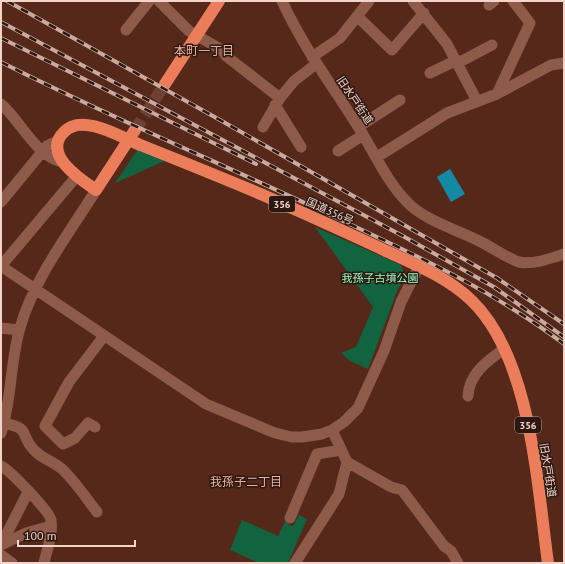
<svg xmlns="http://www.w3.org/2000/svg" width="565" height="564" font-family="'PT Sans','Noto Sans JP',sans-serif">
  <rect width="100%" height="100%" fill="#55281a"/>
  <!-- green -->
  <path fill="#12633f" d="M138,149L167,160L115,183Z
    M315,227L401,265L405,277L397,291L368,369L350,361L341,353L356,347L373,307Z
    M299,515L307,519L288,563H259L230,550L242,520L278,536L286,520L289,525L293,526Z"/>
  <!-- water -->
  <path fill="#1489a3" d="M450,169L465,194L451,202L437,177Z"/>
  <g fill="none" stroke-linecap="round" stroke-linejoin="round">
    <!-- highway-tunnel -->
    <path stroke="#6d4235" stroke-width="12" stroke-dasharray="12 6" stroke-linecap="butt" d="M135,130L165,84"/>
    <!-- minor -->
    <path stroke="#8e5b4b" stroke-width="11" d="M159,1L189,31L222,50L226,56L280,98
      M282,1C304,49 335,89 362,133C376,156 388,183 407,202C425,221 458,230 481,242C493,248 507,258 519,262C533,265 552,258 564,254
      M413,1L447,44L477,101
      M489,5L494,1
      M357,16L392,50L424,13
      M126,30L149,1
      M312,57L340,38L369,1
      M458,63L492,45
      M430,73L457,60
      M497,94L530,23L513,1
      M1,104C20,120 37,158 63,162
      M275,105L301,147
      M263,127L280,98L294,81L316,64
      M358,127L400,100
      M338,151L363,135
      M377,157L447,113L497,94L551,65L564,63
      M1,202L47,146L53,143H58
      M1,266L206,404L275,433L292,437H302L322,434L332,430L344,422L358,408L384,351L401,302L419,266
      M1,266L76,177
      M1,328L19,330
      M468,396C469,374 487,361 504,349
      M4,423C32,429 19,434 34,450C42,459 53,461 62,469C75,481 86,498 97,512
      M95,427L88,423L75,438L63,444L45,426L69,382L104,336
      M332,430L347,462L391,487L402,490L444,546L451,551L458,563
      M1,433C12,399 10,362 20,328C34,278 69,234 96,190
      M1,466C10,470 50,512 51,520C53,535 47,549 44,563
      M290,518L317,454L341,450
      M1,545L28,492
      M1,545L26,533L51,526
      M1,555L12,563
      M295,563L339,494L347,462"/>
    <!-- highway -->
    <path stroke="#eb7d5a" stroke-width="12" d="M165,84L219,1
      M135,130L96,190C81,180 41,154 64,132C70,126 78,124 86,125C106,127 125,139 143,146C183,162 223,178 263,195C303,213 344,231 384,250C414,264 447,277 471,300C531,357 537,484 548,563"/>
    <!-- rail casing -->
    <g stroke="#cba99f" stroke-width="4">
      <path id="rail" d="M7,1L220,120L497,278L564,324
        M1,22L401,235L494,287L564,337
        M1,38L256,164
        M1,62C107,116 218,162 326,213C409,252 491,289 564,344"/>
    </g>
    <!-- rail -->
    <use href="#rail" stroke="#2c1811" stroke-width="2.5" stroke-dasharray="8" stroke-linecap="butt"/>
  </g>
  <g text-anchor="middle" stroke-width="3" stroke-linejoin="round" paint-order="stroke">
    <!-- shield labels -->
    <g fill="#2c1811" stroke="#b79c93" stroke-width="1">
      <rect x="269" y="196" width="26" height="16" rx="3"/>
      <rect x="515" y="417" width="26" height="16" rx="3"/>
    </g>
    <g font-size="10" font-weight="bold" fill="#f2d4cb">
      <text x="282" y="208">356</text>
      <text x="528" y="429">356</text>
    </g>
    <!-- street labels -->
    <g font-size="11" fill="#f2d4cb" stroke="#2c1811">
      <text transform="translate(355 100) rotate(56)" y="4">旧水戸街道</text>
      <text transform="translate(330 211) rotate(24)" y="4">国道356号</text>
      <text transform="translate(548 470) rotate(81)" y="4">旧水戸街道</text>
    </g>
    <!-- park labels -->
    <g font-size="11" fill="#96fcc3" stroke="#2c1811">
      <text x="380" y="282">我孫子古墳公園</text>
    </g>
    <!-- neighbourhood labels -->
    <g font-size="12" fill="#ebb2a0" stroke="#2c1811">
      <text x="204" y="55">本町一丁目</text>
      <text x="246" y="486">我孫子二丁目</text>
    </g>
  </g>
  <!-- border -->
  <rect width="565" height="564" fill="none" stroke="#f2d4cb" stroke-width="4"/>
  <!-- scale -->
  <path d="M18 540v6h117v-6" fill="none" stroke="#f2d4cb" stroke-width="2"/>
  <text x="24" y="540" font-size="12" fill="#f2d4cb" stroke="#2c1811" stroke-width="3" paint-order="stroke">100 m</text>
</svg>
